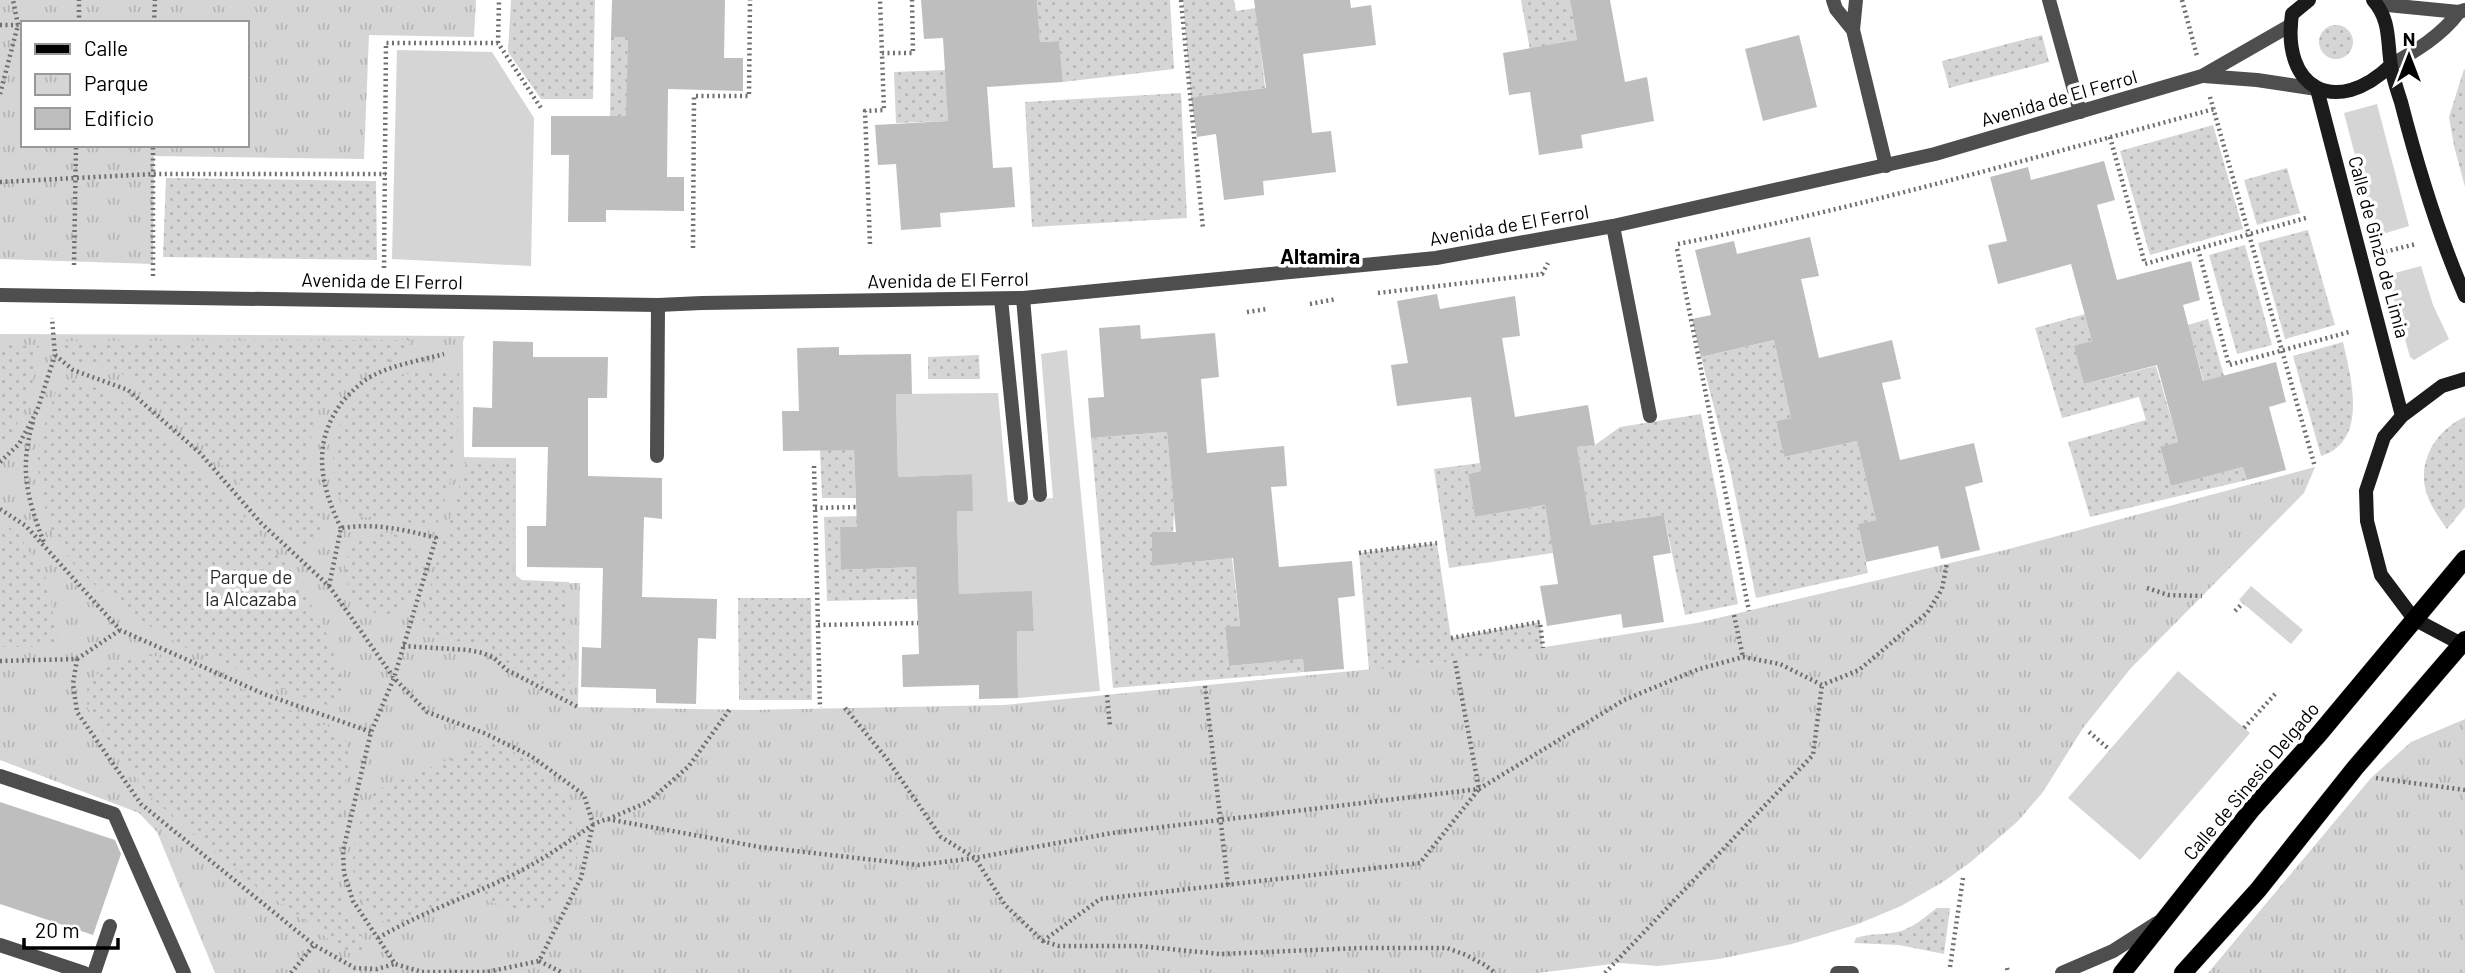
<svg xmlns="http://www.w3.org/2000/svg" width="2465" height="973" font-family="Barlow,sans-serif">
  <defs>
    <pattern id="park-tufts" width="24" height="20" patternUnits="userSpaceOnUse" patternTransform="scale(1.75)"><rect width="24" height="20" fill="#d5d5d5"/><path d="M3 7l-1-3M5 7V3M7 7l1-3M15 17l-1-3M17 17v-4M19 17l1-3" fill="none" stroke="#b5b5b5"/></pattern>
    <pattern id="garden-dots" width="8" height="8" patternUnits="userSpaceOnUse" patternTransform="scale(1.75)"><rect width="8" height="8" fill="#d5d5d5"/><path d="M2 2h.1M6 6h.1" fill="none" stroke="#b5b5b5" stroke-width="1.8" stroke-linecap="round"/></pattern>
  </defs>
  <rect width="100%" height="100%" fill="#fff"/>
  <!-- grass -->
  <path fill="#d5d5d5" d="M397,50L492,52L534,118L531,266L392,259Z
    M2377,104L2409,226L2376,236L2344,113Z
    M2421,266L2433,305L2449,339L2414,360L2410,357L2387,275Z
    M1067,350L1100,691L1018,698L1017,631L1034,630L1032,592L959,594L957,511L973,510L971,474L898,477L896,394L998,393L1008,502L1053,498L1041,354Z
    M2251,586L2303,630L2291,644L2239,600Z
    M2178,671L2250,733L2140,860L2068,798Z"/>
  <!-- park -->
  <path fill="url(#park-tufts)" fill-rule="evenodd" d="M0,0H476L474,37L369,35L364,159L154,156L153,264L0,259ZM23,23H247V145H23Z
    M0,334L465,336L463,341L464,457L516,458V583H580L578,707L751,710L1004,705L1455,661L1697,623L2005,550L2315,467L2304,493L2131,668L2083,728L2043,792L2017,822L1972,861L1943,882L1901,906L1858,924L1792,944L1719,959L1658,966L1620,963L1538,973H215L157,832L139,813L0,760Z
    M2465,719V973H2208L2371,778L2411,742Z"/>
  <!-- garden -->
  <path fill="url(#garden-dots)" d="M511,0H595L593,99H541L508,52Z
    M1037,0H1170L1174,69L1063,82L1059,41L1040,42Z
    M1183,0H1234L1236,11L1256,8L1265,88L1191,97Z
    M1521,0H1570L1577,40L1530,50Z
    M2319 42a17 17 0 1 1 34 0a17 17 0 1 1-34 0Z
    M2042,35L2049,62L1949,88L1942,61Z
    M611,37H628L627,116H610Z
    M2464,69L2465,70V187L2454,146L2449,117Z
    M946,70L948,121L896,123L894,72Z
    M1181,93L1187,218L1032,227L1025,102Z
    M2213,125L2243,229L2150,255L2120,151Z
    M2287,168L2300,213L2257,225L2244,180Z
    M166,178L376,181L377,260L163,257Z
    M2308,230L2335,325L2285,339L2258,243Z
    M2245,245L2272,345L2237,354L2209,255Z
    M2085,314L2092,341L2075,347L2084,384L2156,366L2178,442L2160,448L2171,486L2243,467L2247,480L2090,517L2068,442L2146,420L2139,397L2062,418L2035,328Z
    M2208,319L2224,376L2204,382L2188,325Z
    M413,340C405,347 397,357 388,362C368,371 353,374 335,389C299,418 308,489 325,527L303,548L284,531L210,452L148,391L125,375L95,364L80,362L66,352L63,341Z
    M1774,340L1791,418L1776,421L1784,457L1857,441L1876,520L1858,524L1868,573L1756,598L1730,469L1701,357Z
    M2343,342C2351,378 2369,441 2321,456L2293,356Z
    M0,345L39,346L30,397L7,445L0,450Z
    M979,355L980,379H928V357Z
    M459,370L457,460L436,528C418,525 401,520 383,516C377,515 368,519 362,517C356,515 343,506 341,501C332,485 331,447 337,431C343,416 356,399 370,389C394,370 429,372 459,370Z
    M74,378L107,393L147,416L227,498L295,575L325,630L347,693L334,707C303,699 274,685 245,672C225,663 204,657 185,647C145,626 76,578 55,538C47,522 36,473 38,455C41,430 51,406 59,383Z
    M1701,414L1738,604L1685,615L1664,515L1591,525L1577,447L1595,445L1620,427Z
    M2465,417V507L2447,529C2437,515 2424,497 2424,478C2423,451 2442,427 2465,417Z
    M1167,432L1174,510L1173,532H1152V566L1232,558L1240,626L1225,628L1229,666L1303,659L1304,672L1113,688L1091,438Z
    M820,450H854L856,498H822Z
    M467,460H515L513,573L522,580L569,582L570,692L551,691L478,644L427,637L422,623L434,572Z
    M1480,463L1481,471L1468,474L1475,517L1545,505L1553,553L1449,568L1434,469Z
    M857,516V527H840L842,570L916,567L918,599L827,601L824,517Z
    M0,522L18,533L48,582L57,642L35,647H0Z
    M383,532L403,536L420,547C425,569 415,604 394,616C385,615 375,614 367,610C346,599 337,566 353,547C361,538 372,535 383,532Z
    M1437,543L1451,638L1540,622L1543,648L1455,661L1369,670L1359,553Z
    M738,598H811L812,700H739Z
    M148,654L178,662L334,729L347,743L351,764L345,784L331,874L347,912L367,946L365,954L355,955L341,949L294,912L262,891L149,796L108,740L88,709L86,695L89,682L98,673L115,663Z
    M490,742C515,751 543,767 560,789C589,824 585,914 526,912C513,911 484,899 470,894L403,923C388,925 379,922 369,910C341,874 354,827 375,791Z
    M1937,908H1950L1944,954L1899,945L1854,943L1856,938C1870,933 1883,935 1897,932C1912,929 1926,916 1937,908Z"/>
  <!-- building -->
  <path fill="#bebebe" d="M612,0H725L724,58H743V91L668,89L667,177H684V211L606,210V222H568L569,155H551V116H626L628,37H611Z
    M921,0H1037L1040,42L1059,41L1063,82L987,87L993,168L1012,167L1015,207L940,213L941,227L901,230L896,164L878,165L875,125L948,121L943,38L924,39Z
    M1254,0H1350L1351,8L1371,5L1376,45L1303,54L1312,133L1331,131L1336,172L1263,181L1264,195L1224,200L1216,134L1197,137L1191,97L1266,88Z
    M1570,0H1610L1625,82L1647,77L1654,121L1581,135L1583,148L1539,155L1530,92L1509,95L1503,53L1577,40Z
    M1799,35L1817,107L1763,121L1745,49Z
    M2104,161L2115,200L2097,205L2117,280L2191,261L2200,300L2183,305L2203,381L2276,362L2286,402L2269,407L2286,470L2247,480L2243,467L2171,486L2160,447L2178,442L2157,365L2084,384L2074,346L2092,341L2071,264L1998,284L1988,245L2007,241L1990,177L2028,167L2031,180Z
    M1810,237L1819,276L1801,279L1819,358L1892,340L1901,379L1882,383L1900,460L1974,443L1983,482L1965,487L1980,550L1941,559L1938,546L1866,562L1858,524L1876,520L1857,441L1784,457L1776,421L1791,418L1774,340L1701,357L1692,319L1711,315L1695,250L1734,241L1737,254Z
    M1437,294L1440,309L1515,296L1520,336L1502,338L1515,417L1588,405L1595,445L1577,447L1591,525L1664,515L1671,553L1653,556L1664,622L1623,628L1621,614L1547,626L1540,586L1558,584L1545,505L1475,517L1468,474L1481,471L1471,397L1397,406L1391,365L1408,363L1397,301Z
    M1140,325L1141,339L1215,333L1219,377L1201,379L1207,453L1284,446L1287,486L1271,487L1279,567L1352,561L1355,596L1338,598L1344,669L1304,672L1303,659L1229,666L1225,627L1240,626L1233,558L1152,566V532H1176L1167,432L1091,438L1088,398L1104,397L1099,328Z
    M493,341L533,342V357H608L607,398H588V476L662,478V519L644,517L642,597L717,599L716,639L698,638L696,704L656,703V689L581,687L582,647L601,648L603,568L527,567V526H546L548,447H472L473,407L492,408Z
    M839,347V355L911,354L912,394H896L898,477L972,474L973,511H957L959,594L1032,591L1034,631H1017L1018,698L979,699V685L903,687L902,655L919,654L916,567L841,570L840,527H857L854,450L783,451L782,411H799L797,348Z
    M0,802L115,840L121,854L93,935L0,904Z"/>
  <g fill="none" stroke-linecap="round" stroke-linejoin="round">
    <!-- primary casing -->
    <g stroke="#dbdbdb" stroke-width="19">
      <path id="primary" d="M2122,973L2252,809L2319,734L2465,559
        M2183,973L2258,890L2355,768L2465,640"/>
    </g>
    <!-- path -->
    <path stroke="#707070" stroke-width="4.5" stroke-dasharray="2 3.5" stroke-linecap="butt" d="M1181,0L1203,229
      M2182,0L2197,56
      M79,23V0
      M154,23L155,0
      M0,25H23
      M498,43L499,0
      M882,53H913L912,0
      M0,94L18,25L13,0
      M2210,97L2315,467
      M2110,137L2145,264L2309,217
      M0,182L153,174H386
      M870,244L865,111L884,110L880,0
      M1678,244C1859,208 2036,157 2214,109
      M693,248L694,96H749L750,0
      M1677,249L1749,611
      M2198,249L2229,365L2349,332
      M2380,253L2416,244
      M74,265L76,145
      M384,268L386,43H498L541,108
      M153,276V145
      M1378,293L1542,274L1548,263
      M1310,304L1336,299
      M1247,312L1267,309
      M55,355L73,370L128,390L200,453L261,523L329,586L394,678L427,712L484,733L531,756L584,795L593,824L607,819L760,847L919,865L975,858L1112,833L1479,789L1624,700L1699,669L1743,657L1780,664L1822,685L1859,670L1927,613L1942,589L1947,563
      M33,422C19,470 27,497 44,543
      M0,462L19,444L37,411L55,355L52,318
      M814,466L820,708
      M815,508L856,507
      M0,509L26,526L120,630L264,694L371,732
      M341,528C320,485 311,442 343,401C352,391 364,379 376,374C397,364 422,360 444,354
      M1359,553L1437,543
      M329,586L341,528C375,523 403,529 436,538L394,678L371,732L343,851L344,873L353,901L395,964L422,972H487L539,961L581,878L593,824
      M2147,588L2168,595L2202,596
      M2235,611L2243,603
      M1734,615L1743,657
      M818,625L918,623
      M1451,638L1540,622L1543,648
      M403,646L468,650L483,653L494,658L507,670L578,707
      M77,659L73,684L77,712L141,804L314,945L355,968L377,969L395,964
      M0,661L77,659L120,630
      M1205,686L1228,885
      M1107,695L1110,726
      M845,708L887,759L941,837L975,858L1005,905L1043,941L1059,946H1139L1220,954L1360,948H1447L1466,955L1485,965L1495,973
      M2244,728L2277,692
      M2089,732L2110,750
      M2376,778L2465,790
      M608,819L648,802L689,766L730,709
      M378,938C417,915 459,900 500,881C533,866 563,846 592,825
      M1043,941L1100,899L1420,863L1479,789L1455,661
      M539,961L563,973
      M1950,967L1963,878
      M2007,968L2008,973
      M291,973L314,945
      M1605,973L1813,755L1822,685"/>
    <!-- service -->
    <path stroke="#4e4e4e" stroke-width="14" d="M2049,0L2080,112
      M1613,226L1650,416
      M1023,298L1040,495
      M1001,299L1021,498
      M657,456L658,305
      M94,973L110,926"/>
    <!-- minor -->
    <path stroke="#4e4e4e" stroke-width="14" d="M1833,0L1836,9L1853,30
      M1856,0L1853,30L1886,166
      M2377,4L2459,12L2465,10
      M2391,65C2417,50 2441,36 2459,12
      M2204,76L2257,80L2317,89
      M0,295L658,305L702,303L1023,298L1436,258L1613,226L1935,154L2202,76L2291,25
      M0,776L114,814L184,973
      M0,945L84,973
      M1837,973H1852
      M2062,973L2113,951L2157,923"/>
    <!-- secondary -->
    <path stroke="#1b1b1b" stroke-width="14" d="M2309,0L2292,14C2281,89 2336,118 2391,65
      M2373,0C2391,20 2387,42 2391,66C2393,78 2397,90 2401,102C2418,168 2438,234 2465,296
      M2317,89L2402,416
      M2465,379L2442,386L2402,416L2384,437L2366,491L2367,521L2381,575L2414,619L2465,646"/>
    <!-- primary -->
    <use href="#primary" stroke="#000" stroke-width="18"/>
  </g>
  <g text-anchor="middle" stroke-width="7" stroke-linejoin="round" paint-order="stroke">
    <!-- street labels -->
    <g font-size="19" fill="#000" stroke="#fff">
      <text transform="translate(2059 98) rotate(-16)" y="7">Avenida de El Ferrol</text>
      <text transform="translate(1509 225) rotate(-10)" y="7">Avenida de El Ferrol</text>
      <text transform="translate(2379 247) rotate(75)" y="7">Calle de Ginzo de Limia</text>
      <text transform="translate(948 280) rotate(-1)" y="7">Avenida de El Ferrol</text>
      <text transform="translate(382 281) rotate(1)" y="7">Avenida de El Ferrol</text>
      <text transform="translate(2251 781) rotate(-50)" y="7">Calle de Sinesio Delgado</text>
    </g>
    <!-- park labels -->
    <g font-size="19" fill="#2c2c2c" stroke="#fff">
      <text x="251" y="584">Parque de<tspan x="251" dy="22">la Alcazaba</tspan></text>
    </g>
    <!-- neighbourhood labels -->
    <g font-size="21" font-weight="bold" fill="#000" stroke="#fff">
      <text x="1320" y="264">Altamira</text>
    </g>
  </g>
  <!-- legend -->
  <rect x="21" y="21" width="228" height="126" fill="#ffffff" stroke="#999999" stroke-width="2"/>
  <rect x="35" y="44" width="35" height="10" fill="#000000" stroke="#999999" stroke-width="2"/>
  <text x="84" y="56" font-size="21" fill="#000000">Calle</text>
  <rect x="35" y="74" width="35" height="21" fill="url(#park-tufts)" stroke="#999999" stroke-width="2"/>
  <text x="84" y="91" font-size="21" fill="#000000">Parque</text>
  <rect x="35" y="108" width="35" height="21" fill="#bebebe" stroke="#999999" stroke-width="2"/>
  <text x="84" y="126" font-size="21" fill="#000000">Edificio</text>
  <!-- north arrow -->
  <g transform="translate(2409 56)" stroke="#ffffff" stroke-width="5" paint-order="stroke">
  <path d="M0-5L12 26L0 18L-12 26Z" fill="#000000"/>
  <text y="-10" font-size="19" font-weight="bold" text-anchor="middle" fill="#000000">N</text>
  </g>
  <!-- scale -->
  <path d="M24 938v10h94v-10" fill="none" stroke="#000000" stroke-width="3.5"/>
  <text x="35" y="938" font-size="21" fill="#000000" stroke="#ffffff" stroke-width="5" paint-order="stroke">20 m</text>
</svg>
